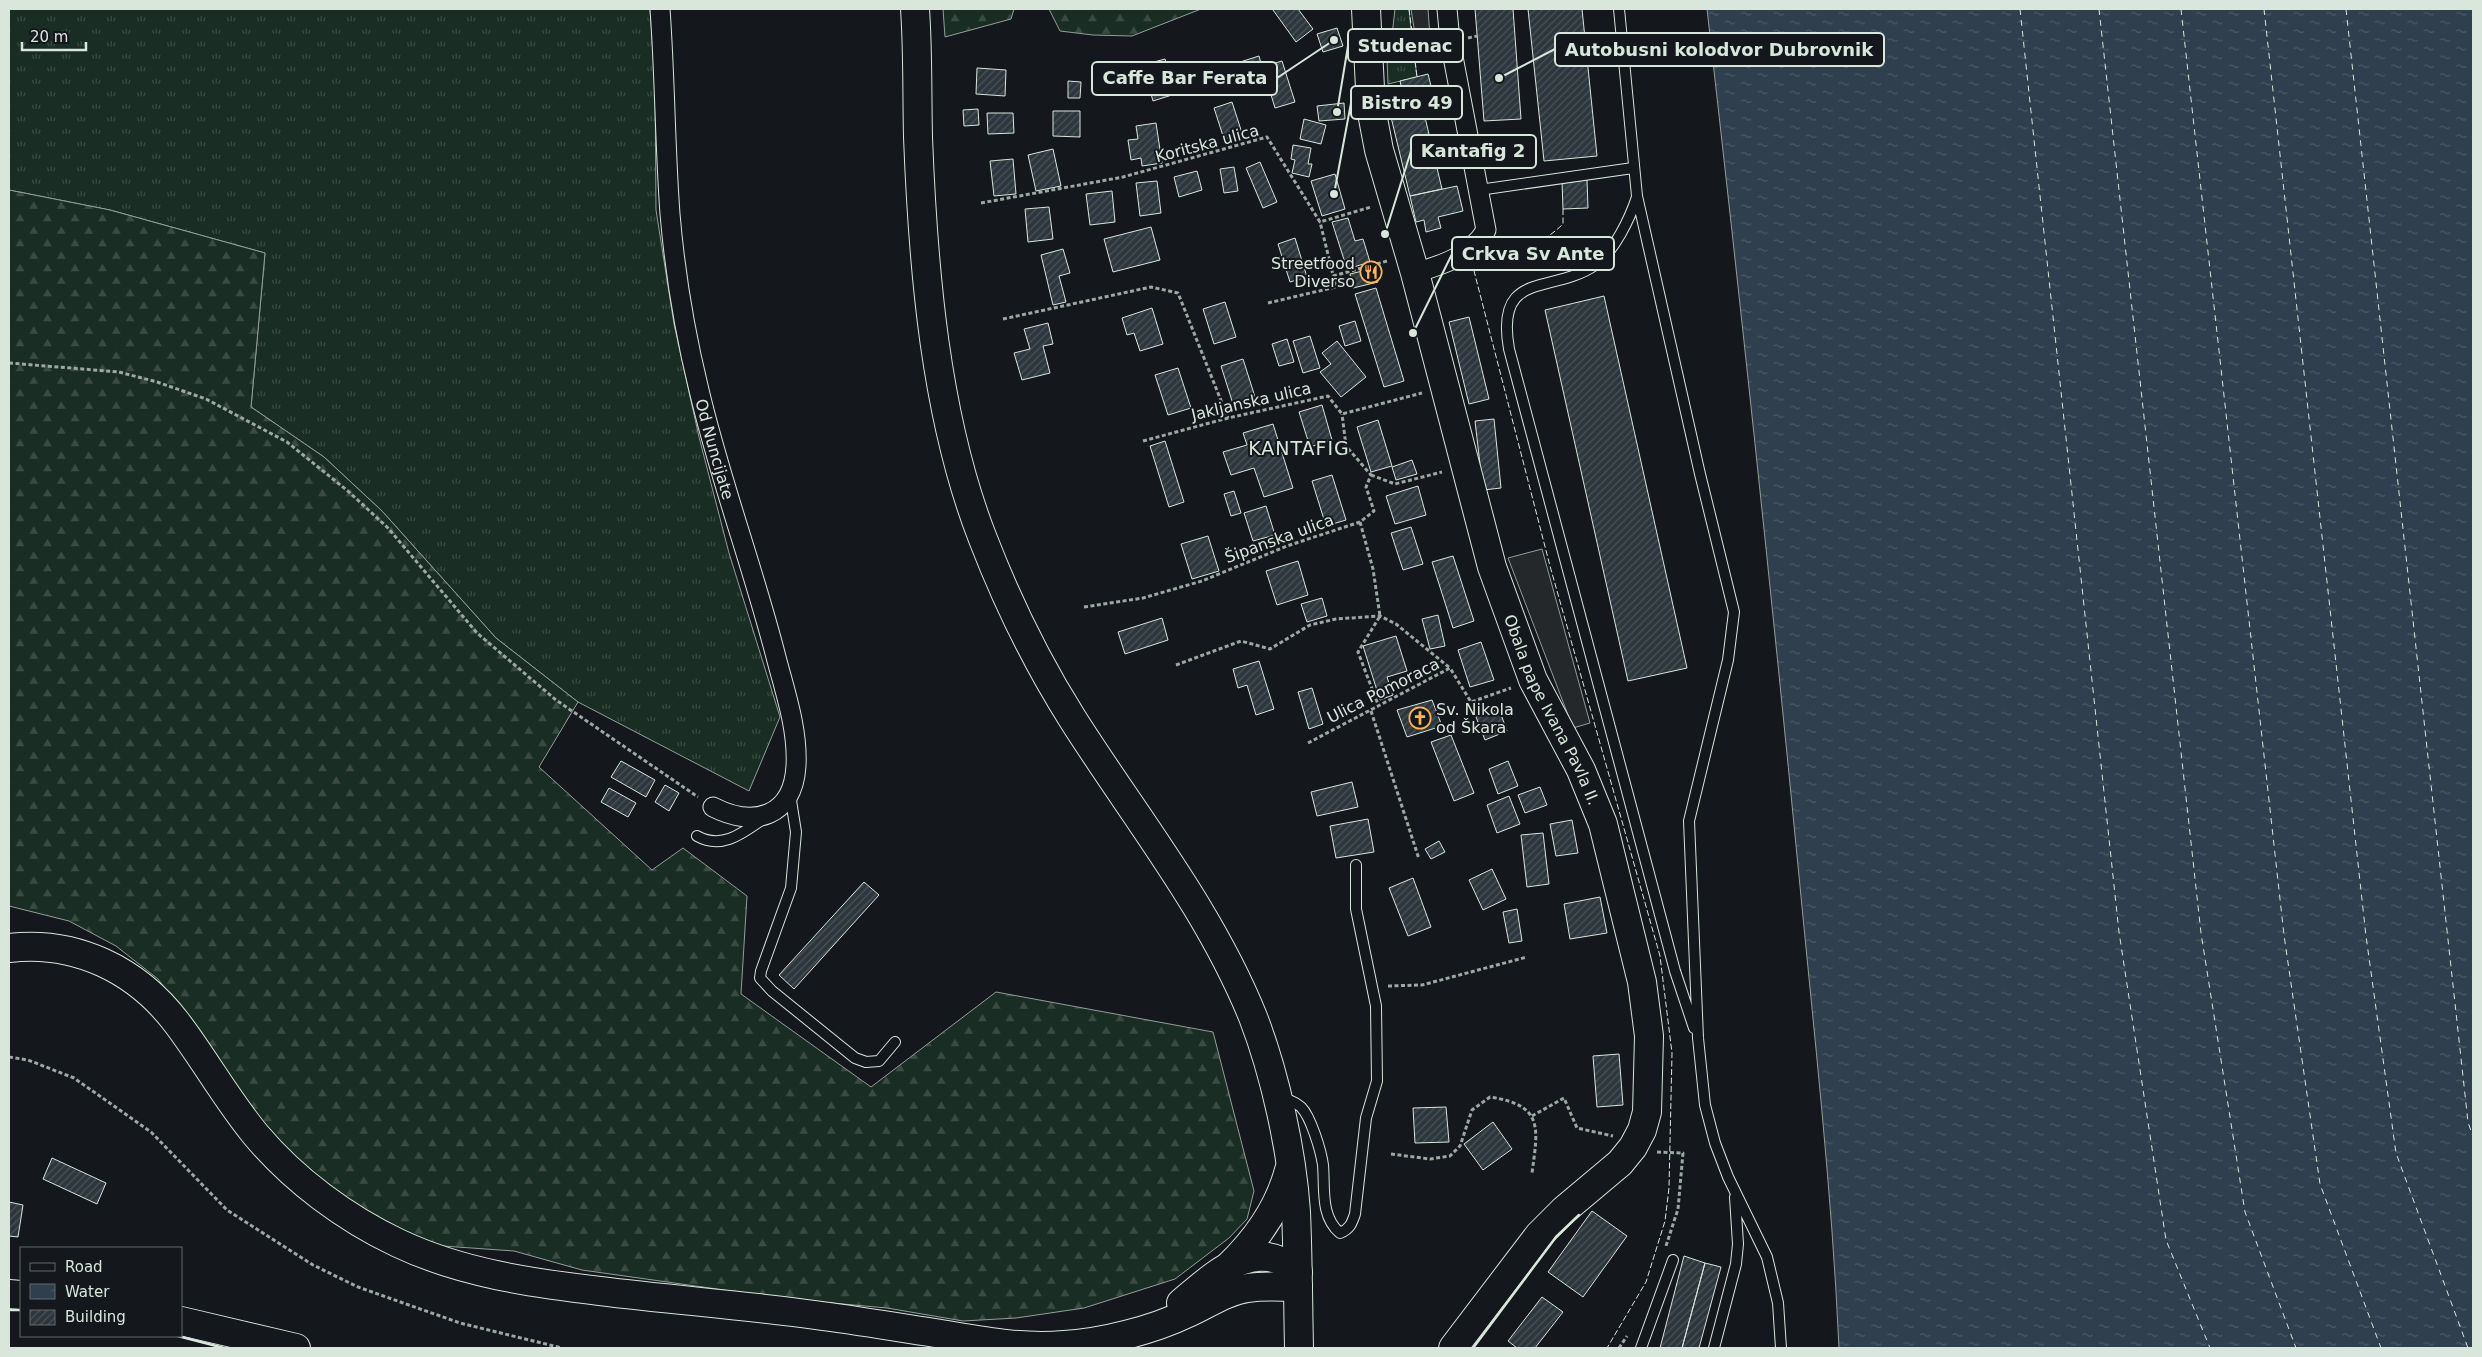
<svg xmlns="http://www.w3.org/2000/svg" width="2482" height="1357" font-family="'DejaVu Sans',sans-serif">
  <defs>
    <pattern id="grass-tufts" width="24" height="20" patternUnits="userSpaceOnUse" patternTransform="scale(1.25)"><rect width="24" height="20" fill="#1a2d24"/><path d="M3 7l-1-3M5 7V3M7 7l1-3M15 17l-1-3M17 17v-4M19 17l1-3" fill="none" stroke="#3b4b43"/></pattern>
    <pattern id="forest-firs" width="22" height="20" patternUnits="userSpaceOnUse" patternTransform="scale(1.25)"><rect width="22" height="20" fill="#1a2d24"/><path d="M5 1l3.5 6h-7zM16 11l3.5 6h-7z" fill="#3b4b43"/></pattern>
    <pattern id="water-ripples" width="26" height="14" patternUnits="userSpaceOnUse" patternTransform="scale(1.25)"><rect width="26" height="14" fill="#2f3f4d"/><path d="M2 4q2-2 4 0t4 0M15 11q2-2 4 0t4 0" fill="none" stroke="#4c5b66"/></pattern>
    <pattern id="building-hatch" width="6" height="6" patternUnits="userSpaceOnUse" patternTransform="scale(1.25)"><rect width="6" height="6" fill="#2c363c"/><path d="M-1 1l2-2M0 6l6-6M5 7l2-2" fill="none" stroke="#4a5358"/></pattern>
  </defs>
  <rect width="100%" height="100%" fill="#14181c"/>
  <!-- grass -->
  <path fill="url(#grass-tufts)" stroke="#939e99" d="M9,9H650L655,79L656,210L674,324L699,437L729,553L780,717L749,791L578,702L496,638L382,511L324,457L251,407L265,253L110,210L9,190Z
    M1395,9H1409L1412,40L1391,44Z
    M1414,53L1417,77L1388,84L1387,58Z"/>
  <!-- forest -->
  <path fill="url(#forest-firs)" stroke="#939e99" d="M943,9H1014L1011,19L945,37Z
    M1049,9H1201L1132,36L1093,35L1060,31Z
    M9,190L110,210L265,253L251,407L324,457L382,511L496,638L578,702L539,767L652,870L683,848L747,896L741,994L871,1087L996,992L1213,1032L1254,1191L1247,1219L1229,1238L1175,1279L1084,1308L1016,1318L963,1321L887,1308L788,1299L582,1270L514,1251L443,1246L386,1228L330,1193L277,1141L158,979L116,946L69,921L9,906Z"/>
  <!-- parking -->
  <path fill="#24282b" stroke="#939e99" d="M1411,9H1428L1430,37L1416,41Z
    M1542,549L1590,723L1573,728L1508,558Z"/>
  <!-- water -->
  <path fill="url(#water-ripples)" stroke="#939e99" d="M1707,9H2473V1348H1839C1832,1191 1814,1033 1799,876C1771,587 1740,298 1707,9Z"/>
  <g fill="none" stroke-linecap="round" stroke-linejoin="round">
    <!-- ferry -->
    <path stroke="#d8e6dc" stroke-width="1" stroke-dasharray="6 5" stroke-linecap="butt" d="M2020,9L2119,932L2166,1240L2210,1348
      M2099,9L2201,933L2245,1212L2296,1348
      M2181,9L2284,935L2320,1184L2381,1348
      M2264,9L2366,936L2396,1153L2468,1348
      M2346,9L2468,1122L2473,1137"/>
  </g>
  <!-- building -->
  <path fill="url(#building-hatch)" stroke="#d8e6dc" d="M1274,9H1298L1313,29L1296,42L1273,10Z
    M1475,9H1513L1521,119L1484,121Z
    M1528,9H1582L1597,156L1544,161Z
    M1337,28L1343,46L1323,52L1317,34Z
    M1259,56L1262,67L1282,61L1295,102L1275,108L1269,88L1247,95L1237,63Z
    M1165,59L1175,94L1153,101L1143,65Z
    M977,68L1006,70L1005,96L976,94Z
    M1428,74L1436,106L1407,113L1400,81Z
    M1068,81L1081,82L1080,98H1068Z
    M1232,102L1242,133L1224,139L1214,108Z
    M1344,103L1345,119L1319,121L1317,106Z
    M978,109L979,125L964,126L963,110Z
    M1423,109L1442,189L1410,196L1391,117Z
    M1053,111H1080V137L1053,136Z
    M987,113H1013L1014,133L988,134Z
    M1304,119L1326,125L1321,144L1300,139Z
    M1156,123L1162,163L1142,166L1141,158L1131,160L1128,140L1138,139L1136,126Z
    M1293,145L1311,148L1308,164H1312L1309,177L1292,173L1295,160L1291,159Z
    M1053,149L1061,186L1036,191L1028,155Z
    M1013,159L1016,194L994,196L990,161Z
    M1260,162L1277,202L1263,208L1246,168Z
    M1234,167L1238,191L1224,193L1220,169Z
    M1197,171L1202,190L1179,197L1174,177Z
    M1335,174L1345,209L1322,216L1311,181Z
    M1587,180L1588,208L1563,209L1562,181Z
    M1157,181L1161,213L1140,216L1136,183Z
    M1457,186L1463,211L1438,217L1441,228L1426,232L1424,220L1416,222L1410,196Z
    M1112,191L1115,222L1090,225L1086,194Z
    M1049,207L1053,239L1028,242L1025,209Z
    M1348,218L1355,241L1363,239L1370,262L1347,269L1332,222Z
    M1151,227L1160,260L1113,272L1104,239Z
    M1295,238L1307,277L1290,282L1278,244Z
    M1063,249L1070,273L1059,276L1066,302L1053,305L1041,255Z
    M1375,268L1378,282L1353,288L1350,274Z
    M1376,288L1404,381L1384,387L1355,294Z
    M1604,296L1687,668L1628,681L1545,310Z
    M1225,302L1236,337L1214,344L1203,309Z
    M1152,308L1163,344L1140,351L1134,333L1127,335L1122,318Z
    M1469,317L1489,399L1469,404L1449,322Z
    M1355,321L1361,341L1345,346L1339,326Z
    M1048,323L1053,344L1043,346L1050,373L1022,380L1014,353L1030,349L1024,329Z
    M1310,336L1320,368L1303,373L1293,341Z
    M1287,339L1294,362L1279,366L1272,344Z
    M1337,341L1366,377L1341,397L1320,372L1331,364L1322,353Z
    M1243,359L1255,397L1233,404L1221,366Z
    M1178,368L1191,408L1168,415L1155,375Z
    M1322,405L1332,440L1310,447L1299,412Z
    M1494,419L1501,488L1483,490L1475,421Z
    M1378,420L1392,466L1371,472L1357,427Z
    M1273,424L1293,488L1264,497L1254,468L1231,475L1223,452L1247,445L1243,433Z
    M1165,441L1184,502L1169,507L1150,446Z
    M1412,460L1417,474L1396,480L1392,467Z
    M1332,475L1346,520L1326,526L1312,481Z
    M1418,486L1426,515L1395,524L1386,496Z
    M1234,491L1241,513L1231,516L1224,494Z
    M1266,506L1275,535L1253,541L1244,513Z
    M1411,527L1423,564L1403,570L1391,533Z
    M1208,536L1219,571L1192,579L1181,544Z
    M1453,556L1474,621L1453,628L1432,562Z
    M1298,561L1308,595L1277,605L1266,571Z
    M1322,598L1327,616L1307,622L1301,604Z
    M1438,615L1445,646L1430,649L1422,619Z
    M1162,618L1168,640L1125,654L1118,632Z
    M1396,636L1407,671L1387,677L1393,695L1380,700L1363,646Z
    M1481,642L1494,680L1470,687L1458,650Z
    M1259,661L1274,709L1256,715L1247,685L1238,688L1233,669Z
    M1312,688L1323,724L1309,729L1298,692Z
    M1432,700L1442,726L1407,737L1397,710Z
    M1499,709L1507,731L1485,740L1476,717Z
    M1451,735L1474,793L1454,801L1431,742Z
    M621,761L655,780L646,797L611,777Z
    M1508,761L1518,786L1498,794L1489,769Z
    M1352,782L1358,807L1317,816L1311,792Z
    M665,785L679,793L669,811L655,802Z
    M1540,787L1547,805L1525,813L1518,795Z
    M609,788L636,803L628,817L601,802Z
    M1509,796L1520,824L1497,833L1487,805Z
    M1368,819L1374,852L1336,858L1330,826Z
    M1572,820L1578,853L1556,856L1550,824Z
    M1543,833L1549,884L1527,887L1521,835Z
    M1439,841L1445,852L1431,859L1425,849Z
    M1492,869L1506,899L1483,910L1469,880Z
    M1413,878L1431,927L1408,936L1389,888Z
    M864,882L879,895L794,989L779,975Z
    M1600,897L1607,933L1570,939L1564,904Z
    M1517,909L1522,941L1509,943L1503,912Z
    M1619,1054L1623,1105L1597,1107L1593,1056Z
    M1446,1107L1449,1142L1415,1143L1413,1108Z
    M1493,1122L1512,1149L1483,1170L1464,1144Z
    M52,1158L106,1183L97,1204L43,1179Z
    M9,1202L23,1205L18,1237L9,1236Z
    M1592,1211L1627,1236L1583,1297L1548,1272Z
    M1684,1256L1705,1263L1682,1348H1660Z
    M1705,1263L1721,1267L1699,1348H1682Z
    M1542,1297L1563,1312L1535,1348H1517L1508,1341Z"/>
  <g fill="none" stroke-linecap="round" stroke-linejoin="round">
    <!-- service casing -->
    <g stroke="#d8e6dc" stroke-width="12">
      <path id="service" d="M1619,9L1637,196L1700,474L1734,612L1728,660L1689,821L1698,1038L1705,1105L1715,1143L1728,1177L1767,1257L1778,1303L1781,1348
        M1479,190L1633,168
        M1637,197C1630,218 1614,252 1595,265C1551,295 1495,269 1509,349L1675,971L1694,1028
        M790,794L796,832L791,888L761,971L760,978L772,991L855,1058L866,1062L879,1061L895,1042
        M697,836C722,850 743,833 763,819
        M1280,1098C1288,1099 1295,1102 1301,1107C1311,1117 1321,1151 1323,1165C1325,1188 1320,1216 1340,1233C1350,1229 1352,1223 1355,1214L1366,1118L1377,1081L1376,1006L1356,909V865
        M1641,1348L1673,1260
        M1714,1348L1736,1264L1738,1244L1735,1197"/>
    </g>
    <!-- minor casing -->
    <g stroke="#d8e6dc" stroke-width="21">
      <g id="minor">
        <path id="s1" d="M660,9C665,77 665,146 670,214C675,273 685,333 699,390C720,480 753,567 776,657C785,692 798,729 796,766C793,817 754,828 713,807"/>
        <path d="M1415,273C1442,265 1471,256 1486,230L1450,41L1447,9"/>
      </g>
    </g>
    <!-- primary casing -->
    <g stroke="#d8e6dc" stroke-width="30">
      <g id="primary">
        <path d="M915,9C918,51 917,95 918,137C923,267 935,417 983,539C1007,601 1036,661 1072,718C1134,816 1209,908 1253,1017C1275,1074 1292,1151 1296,1212C1298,1258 1298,1303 1299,1348"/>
        <path id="s2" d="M1366,9L1371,108L1379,150L1415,273L1492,567L1533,680L1581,770L1603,824L1642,982L1649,1036L1647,1112L1642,1130L1633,1147L1620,1163L1564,1210L1539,1235L1453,1348"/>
        <path d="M9,948C76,940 137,970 177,1023C205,1060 227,1100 256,1135C294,1180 345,1218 398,1243C461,1273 532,1283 600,1291C672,1300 743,1305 815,1315C855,1320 895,1327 935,1333C978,1340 1020,1349 1064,1345C1102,1343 1153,1330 1188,1313C1208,1304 1226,1291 1248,1288C1264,1285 1281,1287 1298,1287"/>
        <path d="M1229,1266C1257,1239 1279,1208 1289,1170"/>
        <path d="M9,1294L21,1295"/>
        <path d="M1181,1303C1215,1275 1255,1234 1298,1272"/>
        <path d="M181,1321L296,1348"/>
      </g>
    </g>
    <!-- path -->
    <path stroke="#9da8a2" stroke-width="3" stroke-dasharray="4 2.5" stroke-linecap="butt" d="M1468,38L1477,36
      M1391,50L1432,44
      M981,203L1123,177L1267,137L1320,222L1371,207
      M1333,276L1387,261
      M1268,303L1336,287L1320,222
      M1003,319L1151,287L1178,293L1228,418
      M9,363L119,372L157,382L206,399L287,442L349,492L388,528L477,633L556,700L698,797
      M1143,441L1228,418L1328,396L1342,414L1422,393
      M1371,475L1395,484L1442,472
      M1360,522L1373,569L1380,616L1358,652L1379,707
      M1084,607L1143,598L1202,581L1287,546L1360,522L1374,511L1366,487L1371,475L1346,446L1342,414
      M1176,665L1241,641L1270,649L1310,625L1336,619L1380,616L1396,624L1450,668
      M1371,711L1419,859
      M1308,743L1450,668L1471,702L1511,688
      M1388,986L1422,985L1527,957
      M9,1057L28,1060L74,1078L151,1132L227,1210L313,1265L358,1287L460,1323L562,1348
      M1532,1116L1564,1098L1577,1128L1613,1136
      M1657,1152L1683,1153L1678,1209L1666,1246
      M1391,1154L1430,1159L1450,1156L1460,1146L1472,1110L1490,1097C1544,1105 1538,1128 1532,1173
      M1619,1348L1627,1336"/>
    <!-- service -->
    <use href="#service" stroke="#14181c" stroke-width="10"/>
    <!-- minor -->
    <use href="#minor" stroke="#14181c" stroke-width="19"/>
    <!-- primary -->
    <use href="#primary" stroke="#14181c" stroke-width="28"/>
    <!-- fence -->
    <path stroke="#d8e6dc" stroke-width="1" stroke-dasharray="6 2.5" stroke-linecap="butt" d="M1409,9L1413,40
      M1414,53L1417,77
      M1563,209V224C1539,248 1505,256 1473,267L1550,566L1660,956L1672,1053L1669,1188L1665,1221L1646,1282L1607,1348"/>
    <!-- wall -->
    <path stroke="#d8e6dc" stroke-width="2.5" d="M9,1310H21
      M178,1336L224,1348
      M1473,1348L1556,1237L1579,1215"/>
  </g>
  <!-- icons -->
  <defs>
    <g id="restaurant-ring" transform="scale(1.125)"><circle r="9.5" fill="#14181c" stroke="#ffb74d" stroke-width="1.5"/><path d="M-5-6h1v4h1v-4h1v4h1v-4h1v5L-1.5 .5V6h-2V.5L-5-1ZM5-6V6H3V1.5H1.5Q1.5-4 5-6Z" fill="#ffb74d"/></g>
    <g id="church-ring" transform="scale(1.125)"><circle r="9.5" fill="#14181c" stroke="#ffb74d" stroke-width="1.5"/><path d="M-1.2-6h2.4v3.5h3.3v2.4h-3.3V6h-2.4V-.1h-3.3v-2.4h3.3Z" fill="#ffb74d"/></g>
  </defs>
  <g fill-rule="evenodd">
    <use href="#restaurant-ring" x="1371" y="272"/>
    <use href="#church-ring" x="1420" y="718"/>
  </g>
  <g text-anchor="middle" stroke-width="4" stroke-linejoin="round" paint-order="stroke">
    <!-- street labels -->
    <g font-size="16" fill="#d8e6dc" stroke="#14181c">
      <text transform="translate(1207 143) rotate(-15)" y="6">Koritska ulica</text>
      <text transform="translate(1251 401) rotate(-13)" y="6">Jakljanska ulica</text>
      <text dy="6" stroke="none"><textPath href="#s1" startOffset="445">Od Nuncijate</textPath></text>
      <text transform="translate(1279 538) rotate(-20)" y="6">Šipanska ulica</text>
      <text transform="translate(1383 690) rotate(-27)" y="6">Ulica Pomoraca</text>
      <text dy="6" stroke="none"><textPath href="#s2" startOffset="729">Obala pape Ivana Pavla II.</textPath></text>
    </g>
    <!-- poi labels -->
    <g font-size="16" fill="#d8e6dc" stroke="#14181c" text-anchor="end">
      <text x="1355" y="269">Streetfood<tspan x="1355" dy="18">Diverso</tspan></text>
      <text x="1436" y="715" text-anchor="start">Sv. Nikola<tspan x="1436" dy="18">od Škara</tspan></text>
    </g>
    <!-- quarter labels -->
    <g font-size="19" letter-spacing="1" fill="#d8e6dc" stroke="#14181c">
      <text x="1299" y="455">KANTAFIG</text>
    </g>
  </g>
  <!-- callouts -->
  <path fill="none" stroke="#d8e6dc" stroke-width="2" d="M1337 112L1348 46M1499 78L1555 49M1334 40L1277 78M1334 194L1351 103M1385 234L1411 151M1413 333L1452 254"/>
  <g fill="#d8e6dc" stroke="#14181c" stroke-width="2">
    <circle cx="1337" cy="112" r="5"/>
    <circle cx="1499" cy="78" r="5"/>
    <circle cx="1334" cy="40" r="5"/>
    <circle cx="1334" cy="194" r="5"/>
    <circle cx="1385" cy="234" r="5"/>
    <circle cx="1413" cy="333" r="5"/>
  </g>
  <g fill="#14181c" stroke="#d8e6dc" stroke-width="2">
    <rect x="1348" y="29" width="115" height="33" rx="5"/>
    <rect x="1555" y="33" width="329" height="33" rx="5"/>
    <rect x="1092" y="62" width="185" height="33" rx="5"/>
    <rect x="1351" y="86" width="111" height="33" rx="5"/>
    <rect x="1411" y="135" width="125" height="33" rx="5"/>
    <rect x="1452" y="237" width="162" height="33" rx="5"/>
  </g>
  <g font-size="18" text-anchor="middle" font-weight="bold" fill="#d8e6dc">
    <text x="1405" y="52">Studenac</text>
    <text x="1719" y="56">Autobusni kolodvor Dubrovnik</text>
    <text x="1185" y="84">Caffe Bar Ferata</text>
    <text x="1407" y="109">Bistro 49</text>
    <text x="1473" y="157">Kantafig 2</text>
    <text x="1533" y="260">Crkva Sv Ante</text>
  </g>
  <!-- border -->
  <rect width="2482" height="1357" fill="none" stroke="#d8e6dc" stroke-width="20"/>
  <!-- legend -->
  <rect x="20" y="1247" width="162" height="90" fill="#14181c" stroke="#626a69"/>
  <rect x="30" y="1263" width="25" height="8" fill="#14181c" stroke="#626a69"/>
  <text x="65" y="1272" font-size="15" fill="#d8e6dc">Road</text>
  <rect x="30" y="1284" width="25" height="15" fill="url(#water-ripples)" stroke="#626a69"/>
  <text x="65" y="1297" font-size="15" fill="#d8e6dc">Water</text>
  <rect x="30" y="1310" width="25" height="15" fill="url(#building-hatch)" stroke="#626a69"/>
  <text x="65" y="1322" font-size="15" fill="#d8e6dc">Building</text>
  <!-- scale -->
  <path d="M22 42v8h64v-8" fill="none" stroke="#d8e6dc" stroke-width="2.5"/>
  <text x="30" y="42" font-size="15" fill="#d8e6dc" stroke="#14181c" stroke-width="4" paint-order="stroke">20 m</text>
</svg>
